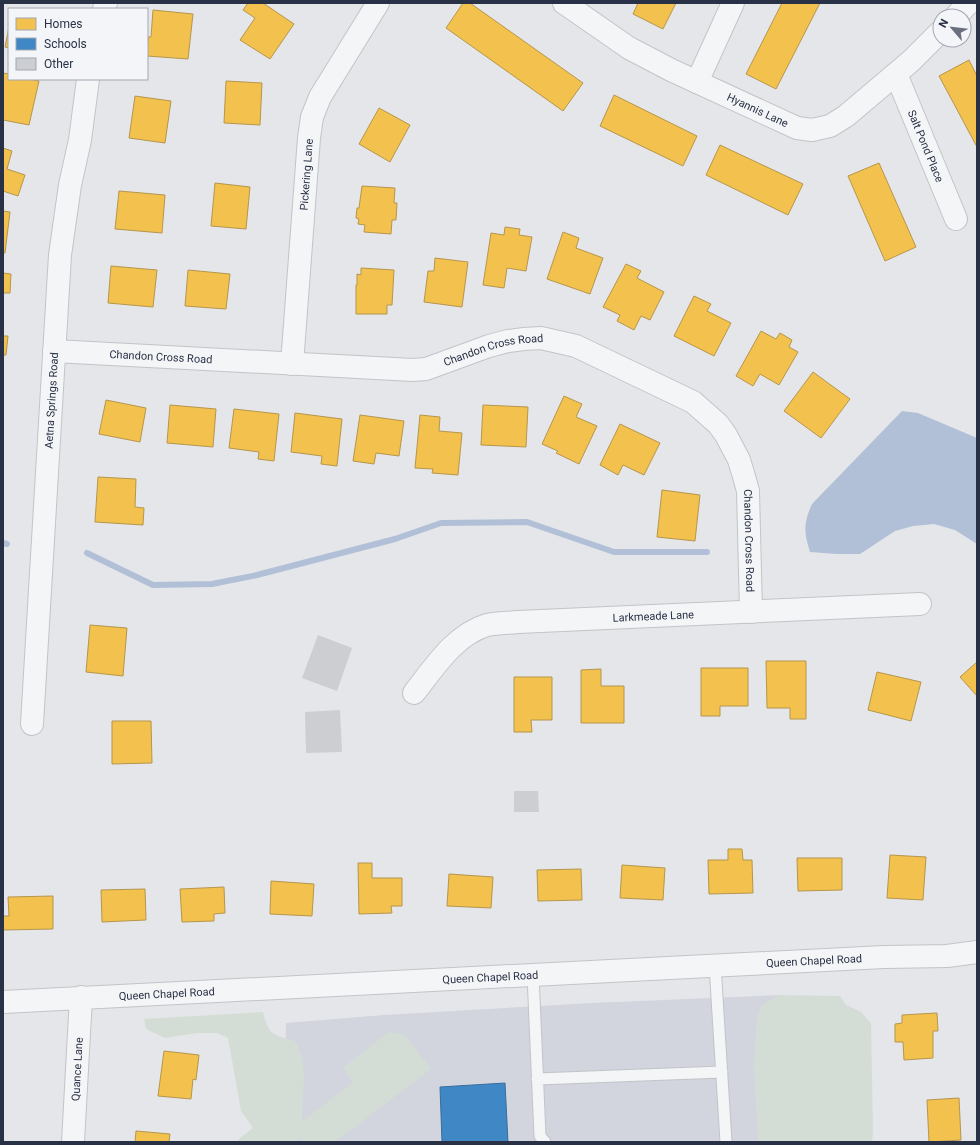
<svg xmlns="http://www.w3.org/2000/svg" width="980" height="1145" font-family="Roboto,sans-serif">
  <rect width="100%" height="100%" fill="#e4e6ea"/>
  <!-- built -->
  <path fill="#d2d5dd" d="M779,995L784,1028V1142H283L286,1023L384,1015L592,1003Z"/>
  <!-- green -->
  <path fill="#d4ddd5" d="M779,995L840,996L846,1005L861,1012L871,1023L873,1131L872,1142H758L754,1065L757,1016L762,1005Z
    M263,1012C269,1036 273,1035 295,1041C310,1067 301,1094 302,1122L353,1082L343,1068L389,1032L404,1034L431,1069L335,1142H304L300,1136L299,1142H238L239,1139L253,1128L241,1111L228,1038L217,1033H197L165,1038L146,1029L144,1019Z"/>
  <!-- water -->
  <path fill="#b1c0d6" d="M902,411L918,413L977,438V544L955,530L934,524L913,526L895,531L860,554H837L810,552C804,532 803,524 812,504Z"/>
  <!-- homes -->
  <path fill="#f2c14e" stroke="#b6964c" d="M248,3H263L294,24L270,59L240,40L255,18L243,10Z
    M463,3H470L583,83L563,111L446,28Z
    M638,3H676L663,29L633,14Z
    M782,3H820L776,89L746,74Z
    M153,10L193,14L188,59L147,56L148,37H151Z
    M9,27V48L5,47Z
    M969,60L977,76V147L939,76Z
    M3,73L9,74V79H30L39,81L29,125L3,120Z
    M226,81L262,83L260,125L224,123Z
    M614,95L697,136L683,166L600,126Z
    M135,96L171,101L165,143L129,138Z
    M379,108L410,125L390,162L359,144Z
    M720,145L803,184L788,215L706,175Z
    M3,148L12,151L7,169L25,175L18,196L3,191Z
    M879,163L916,247L885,261L848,176Z
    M215,183L250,187L246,229L211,226Z
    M362,186L395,188L394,203H397L396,220H392L391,234L364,232L365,225L358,224L359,219L356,218L357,208H359Z
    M119,191L165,195L162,233L115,229Z
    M3,211L10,212L5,253H3Z
    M505,227L520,229L519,235L532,237L526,271L507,268L504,288L483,285L491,233L504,235Z
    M563,232L579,238L576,248L603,258L590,294L547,279Z
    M435,258L468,262L462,307L424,302L428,271H434Z
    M626,264L641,271L637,278L664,292L650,320L641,316L634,330L617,321L620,315L603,307Z
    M111,266L157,270L153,307L108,303Z
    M361,268L394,270L392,305H387V314H356V285H357V274L361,275Z
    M188,270L230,274L226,309L185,306Z
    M3,273L11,274L10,293H3Z
    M694,296L711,304L707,311L731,323L714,356L674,336Z
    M761,331L776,339L780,333L792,340L789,347L798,352L779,385L760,374L753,386L736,376Z
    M3,336H8L6,355H3Z
    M813,372L850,399L821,438L784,411Z
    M564,396L582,404L576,417L597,426L579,464L556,453L558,451L542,444Z
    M106,400L146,408L140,442L99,434Z
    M170,405L216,409L213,447L167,443Z
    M483,405L528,407L526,447L481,445Z
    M234,409L279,414L274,461L258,459L259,452L229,448Z
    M295,413L342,419L337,466L321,464L322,456L291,452Z
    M360,415L404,421L399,456L376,453L374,464L353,461Z
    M420,415L440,417L439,431L462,433L458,475L432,473L433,469L415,468Z
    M620,424L660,443L644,475L623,465L618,475L600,465Z
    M98,477L136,479L135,507L144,508L143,525L95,522Z
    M662,490L700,495L695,541L657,537Z
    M90,625L127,628L123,676L86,672Z
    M766,661H806V719H790V708H767Z
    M977,662V696L960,677Z
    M701,668H748V706H720V716H701Z
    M601,669V686H624V723H581V670Z
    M877,672L921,682L911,721L868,710Z
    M514,677H552V720H531L532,732H514Z
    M112,721H151L152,763L112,764Z
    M728,849H742L743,860H752L753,893L709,894L708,860H728Z
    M890,855L926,857L923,900L887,898Z
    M797,858H842V890L798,891Z
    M358,863H372V878H402V906H391L392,913L359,914Z
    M622,865L665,868L663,900L620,898Z
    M581,869L582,900L538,901L537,870Z
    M449,874L493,877L491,908L447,906Z
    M271,881L314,884L312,916L270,914Z
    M224,887L225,913L214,914V921L182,922L180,889Z
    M145,889L146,920L102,922L101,890Z
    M53,896V929L3,930V916H9L8,897Z
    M937,1013L938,1031H933V1058L904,1060L903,1042H895V1024L902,1023V1015Z
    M164,1051L199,1055L196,1080L193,1079L191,1099L158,1096Z
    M959,1098L961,1140L929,1142L927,1100Z
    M136,1131L170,1134L169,1142H135Z"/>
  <!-- schools -->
  <path fill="#3f88c5" stroke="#386e9f" d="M505,1083L508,1142H442L440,1087Z"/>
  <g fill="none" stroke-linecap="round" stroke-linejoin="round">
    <!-- stream -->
    <path stroke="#b1c0d6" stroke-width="6" d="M3,543L7,544
      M87,553L153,585L212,584L257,575L395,539L441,523L527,522L614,552H707"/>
  </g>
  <!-- building -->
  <path fill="#cdced2" d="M318,635L352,648L337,691L302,678Z
    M340,710L342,752L306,753L305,712Z
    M514,791H538L539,812H514Z"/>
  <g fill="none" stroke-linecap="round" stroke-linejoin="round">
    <!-- service casing -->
    <g stroke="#c2c4c8" stroke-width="13">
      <path id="service" d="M715,965L726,1142
        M533,975L540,1136L545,1142
        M537,1079L722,1072"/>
    </g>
    <!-- minor casing -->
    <g stroke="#c2c4c8" stroke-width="24">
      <g id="minor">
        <path id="s1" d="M564,3L629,48L671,70L797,128L812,130L830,126L846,116L911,61L940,32"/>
        <path d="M104,9L106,3"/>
        <path d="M956,16L969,3"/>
        <path id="s2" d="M896,74L956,219"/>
        <path d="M697,82L733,3"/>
        <path id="s3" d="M54,351L413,370L426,369L489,346L508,341L524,339L541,338L576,346L693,402L718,424L726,435L739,460L743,473L748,491L751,612"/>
        <path id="s4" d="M292,364L309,138L312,117L320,97L378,3"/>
        <path id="s5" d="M414,693C434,668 454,635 487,625C497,623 508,623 518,622L920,604"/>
        <path id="s6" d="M32,724L60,255L70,185L80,140L88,79"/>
        <path id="s7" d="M73,1142L81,997"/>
      </g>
    </g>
    <!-- tertiary casing -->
    <g stroke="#c2c4c8" stroke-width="24">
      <g id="tertiary">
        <path id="s8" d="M3,1002L884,957L947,956L977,952"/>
      </g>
    </g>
    <!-- service -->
    <use href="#service" stroke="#f4f5f7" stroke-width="11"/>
    <!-- minor -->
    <use href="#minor" stroke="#f4f5f7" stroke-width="22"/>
    <!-- tertiary -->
    <use href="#tertiary" stroke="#f4f5f7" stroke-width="22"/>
  </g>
  <g text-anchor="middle" stroke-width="4" stroke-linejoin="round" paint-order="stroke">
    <!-- street labels -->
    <g font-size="11" fill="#293146" stroke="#f3f5f9">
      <text dy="4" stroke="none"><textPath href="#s1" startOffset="222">Hyannis Lane</textPath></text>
      <text dy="4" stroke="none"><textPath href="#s2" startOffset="78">Salt Pond Place</textPath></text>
      <text dy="4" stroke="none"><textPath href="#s4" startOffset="190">Pickering Lane</textPath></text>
      <text dy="4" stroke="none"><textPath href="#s3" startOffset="443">Chandon Cross Road</textPath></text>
      <text dy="4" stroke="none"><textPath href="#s3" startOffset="107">Chandon Cross Road</textPath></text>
      <text dy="4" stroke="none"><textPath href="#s6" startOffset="324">Aetna Springs Road</textPath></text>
      <text dy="4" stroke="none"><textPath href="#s3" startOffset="815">Chandon Cross Road</textPath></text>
      <text dy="4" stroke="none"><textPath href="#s5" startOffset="268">Larkmeade Lane</textPath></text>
      <text dy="4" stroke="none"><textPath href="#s8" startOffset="812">Queen Chapel Road</textPath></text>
      <text dy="4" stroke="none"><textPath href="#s8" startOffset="488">Queen Chapel Road</textPath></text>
      <text dy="4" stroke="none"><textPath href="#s8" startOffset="164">Queen Chapel Road</textPath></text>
      <text dy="4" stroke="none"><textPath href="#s7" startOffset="73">Quance Lane</textPath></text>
    </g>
  </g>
  <!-- border -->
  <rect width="980" height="1145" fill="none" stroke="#293146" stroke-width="8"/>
  <!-- legend -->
  <rect x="8" y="8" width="140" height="72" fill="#f3f5f9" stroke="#a2a7b1"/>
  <rect x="16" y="18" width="20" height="12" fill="#f2c14e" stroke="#a2a7b1"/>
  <text x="44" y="28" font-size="12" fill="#293146">Homes</text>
  <rect x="16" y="38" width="20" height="12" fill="#3f88c5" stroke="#a2a7b1"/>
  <text x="44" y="48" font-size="12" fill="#293146">Schools</text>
  <rect x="16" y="58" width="20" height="12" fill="#cdced2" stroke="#a2a7b1"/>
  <text x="44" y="68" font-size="12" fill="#293146">Other</text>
  <!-- north arrow -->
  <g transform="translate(952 28) rotate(298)"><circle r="19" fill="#f3f5f9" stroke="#a2a7b1"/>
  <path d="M0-3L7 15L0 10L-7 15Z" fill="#6a707f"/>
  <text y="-6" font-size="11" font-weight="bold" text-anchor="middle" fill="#293146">N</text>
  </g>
</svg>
